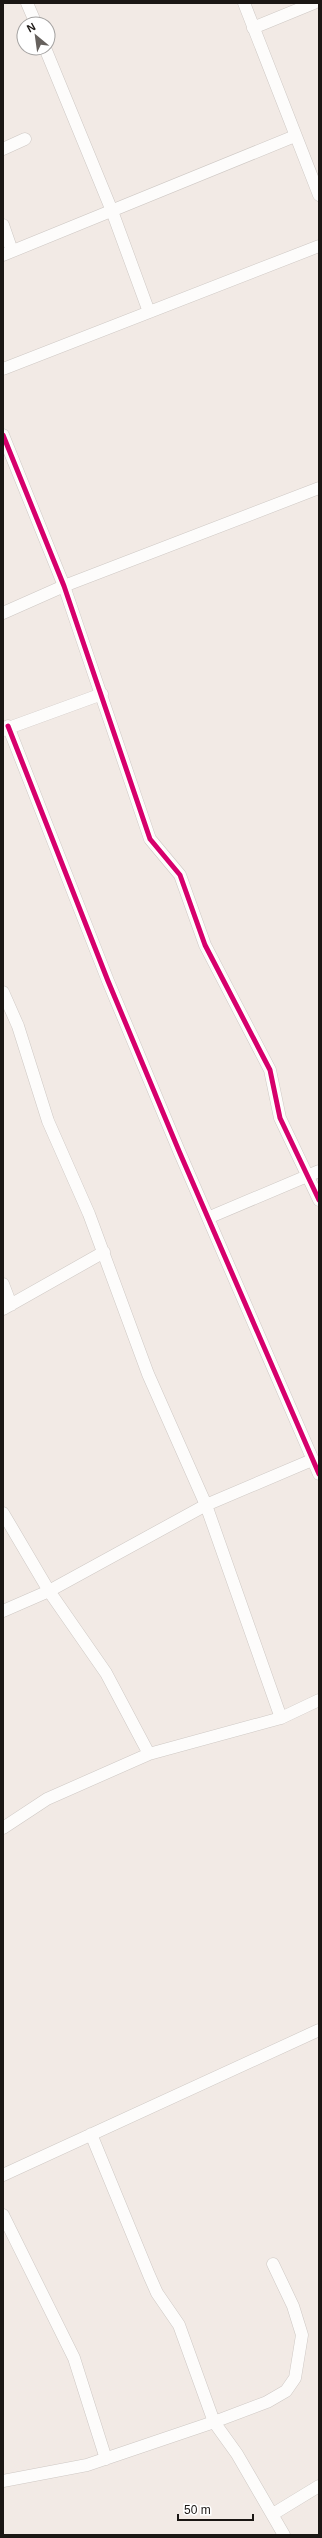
<svg xmlns="http://www.w3.org/2000/svg" width="322" height="2538" font-family="Arial,sans-serif">
  <rect width="100%" height="100%" fill="#f2eae5"/>
  <g fill="none" stroke-linecap="round" stroke-linejoin="round">
    <!-- minor casing -->
    <g stroke="#cec8c4" stroke-width="13">
      <path id="minor" d="M27,3L36,24
        M244,3L319,195
        M253,28L314,3
        M45,48L112,211L149,312
        M3,149L25,139
        M3,225L12,251
        M3,255L295,136
        M3,369L319,246
        M3,435L64,586L150,839L180,875L205,945L270,1070L280,1118L319,1200
        M3,613L64,586L319,488
        M8,726L108,981L179,1151L319,1474
        M3,730L102,694
        M3,992L18,1026L48,1121L89,1214L148,1374L206,1505L281,1718
        M210,1217L319,1171
        M3,1284L11,1305
        M3,1309L104,1252
        M3,1513L49,1591L106,1673L149,1754
        M3,1611L49,1591L206,1505L312,1460
        M3,1828L47,1799L149,1754L281,1718L319,1700
        M91,2134L149,2275L157,2293L179,2325L214,2422L267,2402L286,2391L295,2378L302,2335L293,2306L273,2264
        M3,2175L319,2030
        M3,2215L74,2358L106,2459
        M3,2481L87,2465L214,2422L237,2454L284,2535
        M273,2514L319,2486"/>
    </g>
    <!-- minor -->
    <use href="#minor" stroke="#fdfcfb" stroke-width="12"/>
    <!-- cycleway casing -->
    <g stroke="#fff" stroke-width="8">
      <path id="cycleway" d="M3,435L64,586L150,839L180,875L205,945L270,1070L280,1118L319,1200
        M8,726L108,981L179,1151L319,1474"/>
    </g>
    <!-- cycleway -->
    <use href="#cycleway" stroke="#d6006c" stroke-width="5"/>
  </g>
  <!-- border -->
  <rect width="322" height="2538" fill="none" stroke="#1b1714" stroke-width="8"/>
  <!-- north arrow -->
  <g transform="translate(36 36) rotate(331)"><circle r="19" fill="#ffffff" stroke="#a4a2a1"/>
  <path d="M0-3L7 15L0 10L-7 15Z" fill="#66615d"/>
  <text y="-6" font-size="11" font-weight="bold" text-anchor="middle" fill="#1b1714">N</text>
  </g>
  <!-- scale -->
  <path d="M178 2514v6h75v-6" fill="none" stroke="#1b1714" stroke-width="2"/>
  <text x="184" y="2514" font-size="12" fill="#1b1714" stroke="#ffffff" stroke-width="3" paint-order="stroke">50 m</text>
</svg>
